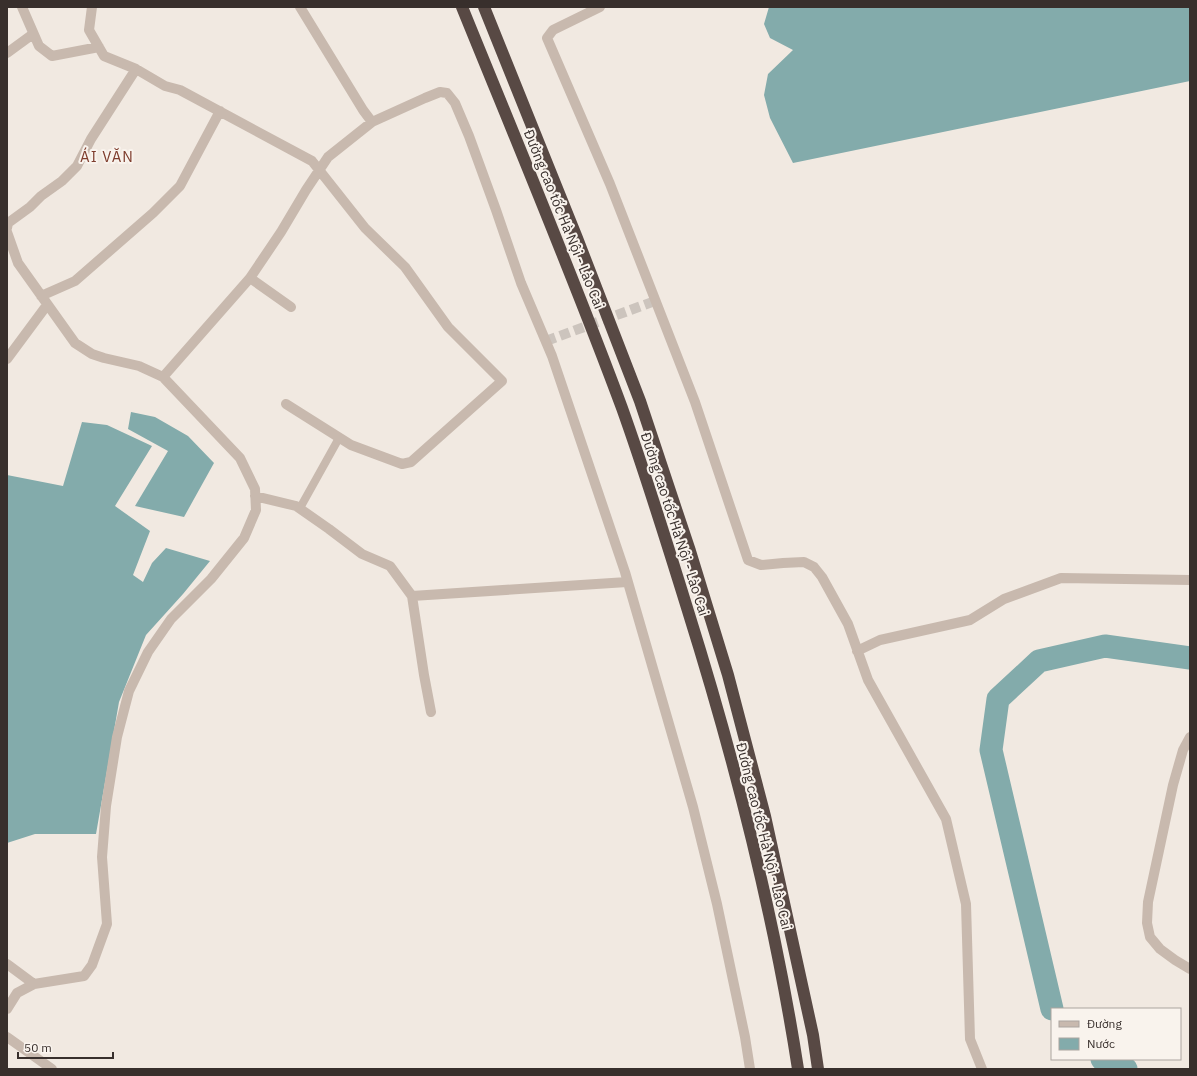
<svg xmlns="http://www.w3.org/2000/svg" width="1197" height="1076" font-family="'IBM Plex Sans',sans-serif">
  <rect width="100%" height="100%" fill="#f1e9e1"/>
  <!-- water -->
  <path fill="#83abab" d="M769,7H1190V81L793,163L770,118L764,95L768,74L793,50L770,38L764,24Z
    M131,412L155,417L188,436L214,463L184,517L135,506L168,451L128,429Z
    M82,422L107,425L152,446L115,506L150,531L133,575L143,582L152,563L166,548L210,561L183,594L146,635L119,702L96,834H35L7,843V475L63,486Z"/>
  <g fill="none" stroke-linecap="round" stroke-linejoin="round">
    <!-- river -->
    <path stroke="#83abab" stroke-width="23" d="M1052,1009L991,750L998,699L1039,661L1105,646L1190,658
      M1102,1059L1108,1065L1126,1069"/>
    <!-- street-tunnel -->
    <path stroke="#ccc4bd" stroke-width="10" stroke-dasharray="10 5" stroke-linecap="butt" d="M546,341L655,301"/>
    <!-- lane -->
    <path stroke="#c8b9ae" stroke-width="8" d="M300,508L339,438"/>
    <!-- street -->
    <path stroke="#c8b9ae" stroke-width="10" d="M22,7L39,46L52,56L99,47
      M92,7L89,30L104,56L136,69L165,86L180,90L312,161L365,228L405,267L448,327L502,381L411,462L402,464L351,445L286,404
      M300,7L363,110L372,122
      M600,7L553,30L547,38L610,184L695,402L748,560L761,565L783,563L804,562L814,567L822,577L848,624L868,680L946,819L966,904L970,1039L982,1069
      M7,53L33,34
      M7,228L8,223L30,207L41,196L62,181L77,166L91,139L136,69
      M7,232L18,263L75,343L92,354L104,358L139,366L163,377L240,458L255,489L256,510L244,538L211,579L171,619L148,652L129,691L117,737L106,806L102,857L107,924L92,965L84,976L34,984L17,993L7,1009
      M250,278L291,307
      M41,296L75,281L153,213L180,186L220,111
      M7,359L47,305
      M163,377L250,278L281,232L306,190L328,157L372,122L425,98L440,92L447,93L455,103L469,136L496,210L521,283L552,356L625,572L693,807L717,904L745,1037L750,1069
      M255,496L296,506L329,529L362,554L390,566L412,596L424,675L431,712
      M412,596L627,582
      M857,651L880,640L970,620L1004,599L1061,578L1190,580
      M1190,737L1183,750L1173,785L1148,902L1147,923L1150,937L1160,949L1175,960L1190,969
      M7,964L34,984
      M7,1037L52,1069"/>
    <!-- highway -->
    <path stroke="#584944" stroke-width="12" d="M462,7C516,140 572,273 622,408C646,475 667,543 688,611C735,761 774,914 798,1069
      M484,7L577,238L640,401L690,551L728,675L765,816L813,1035L818,1069"/>
  </g>
  <g text-anchor="middle" stroke-width="4" stroke-linejoin="round" paint-order="stroke">
    <!-- street labels -->
    <g font-size="14" fill="#382f2c" stroke="#f9f3ed">
      <text transform="translate(564 219) rotate(68)" y="5">Đường cao tốc Hà Nội - Lào Cai</text>
      <text transform="translate(675 524) rotate(72)" y="5">Đường cao tốc Hà Nội - Lào Cai</text>
      <text transform="translate(764 836) rotate(76)" y="5">Đường cao tốc Hà Nội - Lào Cai</text>
    </g>
    <!-- neighbourhood labels -->
    <g font-size="15" letter-spacing="1" fill="#7e3d2d" stroke="#f9f3ed">
      <text x="107" y="162">ÁI VĂN</text>
    </g>
  </g>
  <!-- border -->
  <rect width="1197" height="1076" fill="none" stroke="#382f2c" stroke-width="16"/>
  <!-- legend -->
  <rect x="1051" y="1008" width="130" height="52" fill="#f9f3ed" stroke="#aca5a0"/>
  <rect x="1059" y="1021" width="20" height="6" fill="#c8b9ae" stroke="#aca5a0"/>
  <text x="1087" y="1028" font-size="12" fill="#382f2c">Đường</text>
  <rect x="1059" y="1038" width="20" height="12" fill="#83abab" stroke="#aca5a0"/>
  <text x="1087" y="1048" font-size="12" fill="#382f2c">Nước</text>
  <!-- scale -->
  <path d="M18 1052v6h95v-6" fill="none" stroke="#382f2c" stroke-width="2"/>
  <text x="24" y="1052" font-size="12" fill="#382f2c" stroke="#f9f3ed" stroke-width="3" paint-order="stroke">50 m</text>
</svg>
